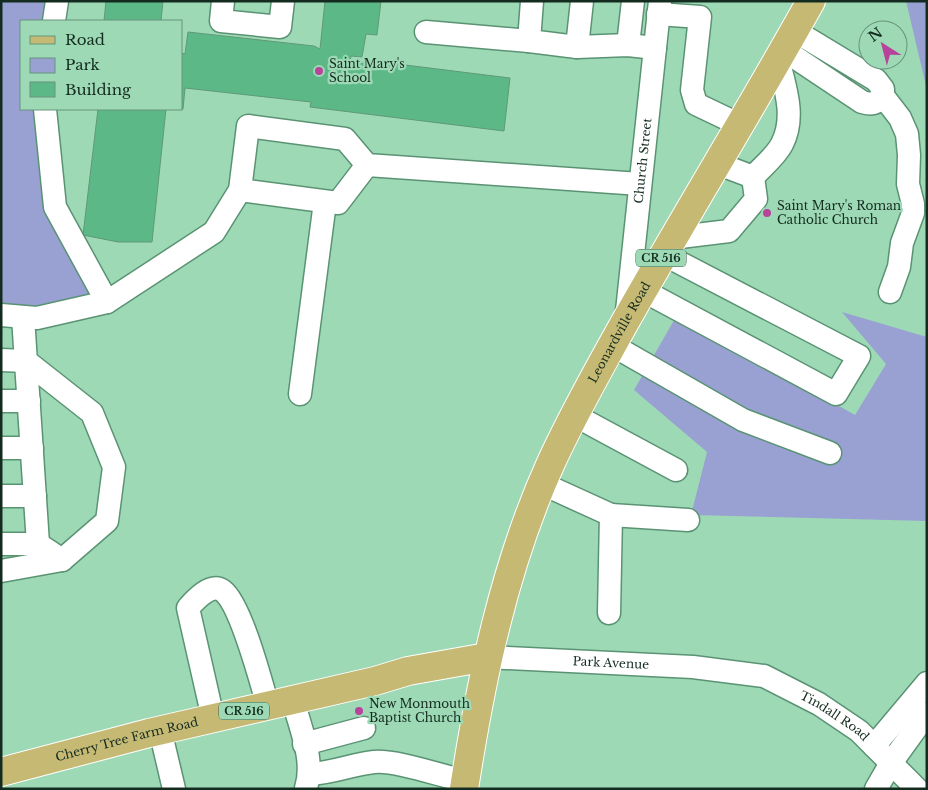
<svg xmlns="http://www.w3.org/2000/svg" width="928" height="790" font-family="'Libre Baskerville',serif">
  <rect width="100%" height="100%" fill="#9ed9b6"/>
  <!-- green -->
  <path fill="#99a1d2" d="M1,1H62L59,21H21V109H47L40,164L108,304L1,309Z
    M906,1H927V90Z
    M842,312L927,337V521L691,515L707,452L634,390L677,315L855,415L886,364Z"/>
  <!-- building -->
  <path fill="#5cb987" stroke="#609978" d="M106,1H163L161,21H104Z
    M325,1H381L377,35L366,34L362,57L351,56L350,62L380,65L381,62L510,78L504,131L310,107L311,102L185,88L183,109H180L181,53L185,54L188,32L314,46L320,49Z
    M98,109H166L152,242H118L83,235Z"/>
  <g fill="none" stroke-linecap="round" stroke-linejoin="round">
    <!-- minor casing -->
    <g stroke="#5a9373" stroke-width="25">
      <g id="minor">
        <path d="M223,1L221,21L280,27L283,1"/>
        <path d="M532,1L529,41L577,47L628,45L655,48"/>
        <path d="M658,14L700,17L692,90L696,104L740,125"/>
        <path d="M54,21L57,1"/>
        <path d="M426,32L529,41"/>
        <path d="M628,45L633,1"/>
        <path d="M577,47L582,1"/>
        <path d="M784,50L862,102C871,105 876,104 883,96V89L876,80L795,31"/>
        <path d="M883,96L900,118L907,134L909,155L908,184L913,204V213L902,243L899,267L890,292"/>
        <path d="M45,109L55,207L107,302"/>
        <path d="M716,163L753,177C762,167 776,156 782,144C796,117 785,87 778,59"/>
        <path d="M240,190L338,203L367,165"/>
        <path d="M672,238L729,231L756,199L753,177"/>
        <path d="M642,290L836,394L859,356L663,254"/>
        <path id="s1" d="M627,311L660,1"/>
        <path d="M1,315L37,318L107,302L214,232L240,190L248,126L345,139L367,165L640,184"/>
        <path d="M612,345L743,420L830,453"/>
        <path d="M1,360L26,361L92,413L114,467L107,521L62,560L38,544"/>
        <path d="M300,394L325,202"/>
        <path d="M1,401H29"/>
        <path d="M574,415L676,470"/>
        <path d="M1,448H32"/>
        <path d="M543,484L611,515L609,613"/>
        <path d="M1,496H35"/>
        <path d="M611,515L688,520"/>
        <path d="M1,544H38L23,317"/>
        <path d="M1,571L62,560"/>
        <path id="s2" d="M487,657L693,667L764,676L819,704L859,731L917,789"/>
        <path d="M293,700C300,728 315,760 306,788"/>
        <path d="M213,718L188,608C195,600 211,582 223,591C241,605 261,682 268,706"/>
        <path d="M160,730L174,789"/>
        <path d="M304,744L364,728"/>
        <path d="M874,746L927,683"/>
        <path d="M310,774C333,773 353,764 374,762C397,760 441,776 465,781"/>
        <path d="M876,789L891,763L927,713"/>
      </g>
    </g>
    <!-- major casing -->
    <g stroke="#fff" stroke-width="30">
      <g id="major">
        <path id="s3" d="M1,772L149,733L375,681L408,671L487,657"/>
        <path id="s4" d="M464,789C481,679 504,567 550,465C572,416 599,369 625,322C686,214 751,109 811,1"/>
      </g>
    </g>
    <!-- minor -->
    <use href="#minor" stroke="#fff" stroke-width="22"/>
    <!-- major -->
    <use href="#major" stroke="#c5b974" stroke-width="28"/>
  </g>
  <!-- markers -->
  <g fill="#b7439b" stroke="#9ed9b6" stroke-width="2">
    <circle cx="319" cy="71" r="5"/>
    <circle cx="767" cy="213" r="5"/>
    <circle cx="359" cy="711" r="5"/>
  </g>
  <g text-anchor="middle" stroke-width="4.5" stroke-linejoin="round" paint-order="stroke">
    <!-- shield labels -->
    <g fill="#9ed9b6" stroke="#3d604c" stroke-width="1">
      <rect x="636" y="249.5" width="50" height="17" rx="4"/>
      <rect x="219" y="702.5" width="50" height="17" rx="4"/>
    </g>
    <g font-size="11" font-weight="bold" fill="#142c1f">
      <text x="661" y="262">CR 516</text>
      <text x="244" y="715">CR 516</text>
    </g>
    <!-- poi labels -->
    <g font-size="12" fill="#142c1f" stroke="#9ed9b6" text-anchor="start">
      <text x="329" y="68">Saint Mary's<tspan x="329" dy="14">School</tspan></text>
      <text x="777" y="210">Saint Mary's Roman<tspan x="777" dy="14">Catholic Church</tspan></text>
      <text x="369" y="708">New Monmouth<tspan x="369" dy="14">Baptist Church</tspan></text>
    </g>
    <!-- street labels -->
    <g font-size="12" fill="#142c1f" stroke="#9ed9b6">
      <text dy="4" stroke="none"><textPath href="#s1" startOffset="151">Church Street</textPath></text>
      <text dy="4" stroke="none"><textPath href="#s4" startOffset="486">Leonardville Road</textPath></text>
      <text dy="4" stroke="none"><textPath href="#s2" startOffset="124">Park Avenue</textPath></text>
      <text dy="4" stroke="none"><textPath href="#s2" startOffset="359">Tindall Road</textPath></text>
      <text dy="4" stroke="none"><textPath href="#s3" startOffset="130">Cherry Tree Farm Road</textPath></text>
    </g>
  </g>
  <!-- border -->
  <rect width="928" height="790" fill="none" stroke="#142c1f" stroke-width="5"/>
  <!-- legend -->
  <rect x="20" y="20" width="162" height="90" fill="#9ed9b6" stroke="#67947a"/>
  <rect x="30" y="36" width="25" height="8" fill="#c5b974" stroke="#67947a"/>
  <text x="65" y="45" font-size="15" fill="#142c1f">Road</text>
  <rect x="30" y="58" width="25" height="15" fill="#99a1d2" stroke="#67947a"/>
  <text x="65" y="70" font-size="15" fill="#142c1f">Park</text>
  <rect x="30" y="82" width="25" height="15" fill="#5cb987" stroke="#67947a"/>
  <text x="65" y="95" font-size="15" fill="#142c1f">Building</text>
  <!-- north arrow -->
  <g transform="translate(883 45) rotate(324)"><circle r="24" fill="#9ed9b6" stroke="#67947a"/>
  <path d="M0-4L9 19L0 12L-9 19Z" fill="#b7439b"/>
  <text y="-8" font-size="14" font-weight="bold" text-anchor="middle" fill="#142c1f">N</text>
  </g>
</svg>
